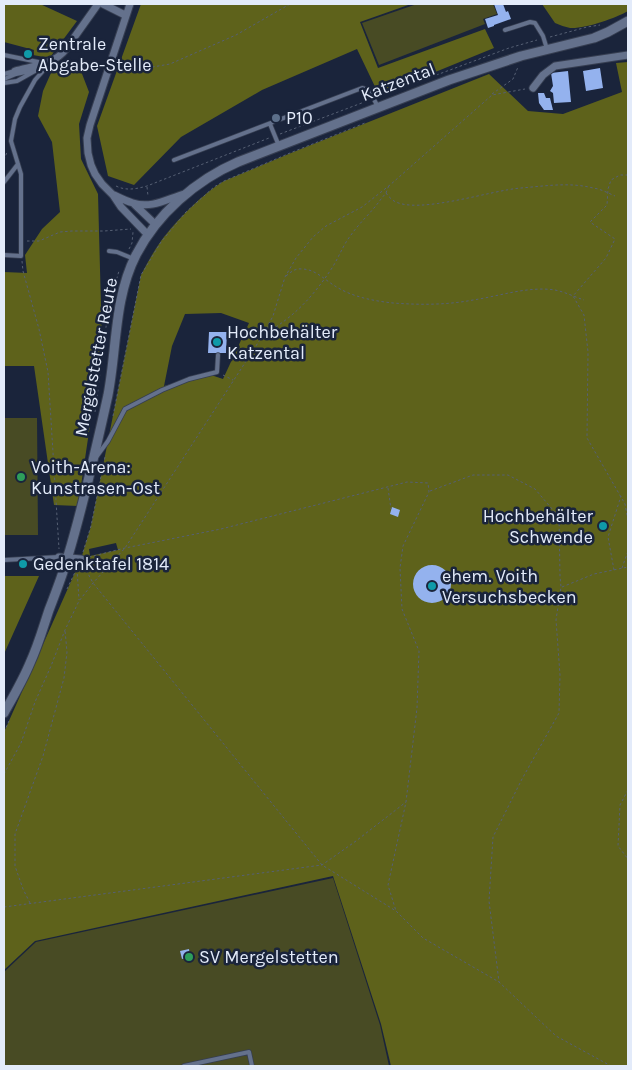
<svg xmlns="http://www.w3.org/2000/svg" width="632" height="1070" font-family="Karla,sans-serif">
  <rect width="100%" height="100%" fill="#1a243b"/>
  <!-- green -->
  <path fill="#484b24" d="M417,4H493L497,14L483,19L485,24L379,65L362,23Z
    M4,418H37L38,535H4Z
    M333,878L380,1025L389,1066H4V972L36,942Z"/>
  <!-- forest -->
  <path fill="#5e621b" fill-rule="evenodd" d="M4,4H40L77,21L51,56L44,57L33,55L34,50L4,42Z
    M141,4H411L360,22L378,68L485,29L494,48L379,95L357,49L262,90L181,137L134,185L108,176L97,126Z
    M542,4H628V11C616,18 585,29 570,28C565,27 560,25 555,23Z
    M64,61L79,66L89,92L79,124L81,159L98,194L102,344L78,506L54,505L34,366H4V272L27,273L25,255L42,229L60,212L52,142L38,116L43,91L51,73Z
    M628,62V1066H391L381,1024L333,876L35,941L4,970V732L81,559L91,526L141,275C147,264 153,252 161,241C177,220 201,195 224,181L291,153L489,74L528,111L563,114L622,92L616,63ZM221,313L249,323L223,379L208,374L164,386L172,346L185,314ZM116,543L118,550L90,556L89,549Z
    M4,576H39L4,654Z"/>
  <!-- building -->
  <path fill="#94b2ee" d="M494,4H503L506,12L508,11L511,19L494,25V26L488,28L485,19L498,15Z
    M26,50L32,51L31,58L24,56Z
    M600,68L603,88L586,91L583,71Z
    M568,71L571,102L554,103L553,93L550,91L553,86L551,73Z
    M538,93H544L546,98H550L553,110H544L539,103Z
    M209,332H227L226,353H208Z
    M392,507L400,510L398,517L390,514Z
    M413 584a19 19 0 1 1 38 0a19 19 0 1 1-38 0Z
    M189,949L190,957L182,959L180,951Z"/>
  <g fill="none" stroke-linecap="round" stroke-linejoin="round">
    <!-- service casing -->
    <g stroke="#363e51" stroke-width="5.5">
      <path id="service" d="M505,30L530,22L535,23L543,36L547,49
        M4,55L43,63
        M4,74L15,71
        M4,79L16,74L35,70
        M4,83L17,81L42,67
        M270,124L279,146
        M174,160L362,88L369,90L378,107
        M4,182L18,164
        M109,251L117,252L134,259
        M4,255L21,256V174L11,141L15,119L20,107L35,80L50,63
        M97,456L108,441L125,409L162,390L189,379L217,372L218,355
        M4,560L59,557
        M184,1066L249,1052L252,1066"/>
    </g>
    <!-- minor casing -->
    <g stroke="#363e51" stroke-width="9">
      <path id="minor" d="M103,4L125,15
        M130,4L90,125L87,138L88,153L91,165L95,174L102,184L113,195L121,207L148,235
        M15,71C33,66 54,65 66,49L98,4
        M533,88L543,75L555,66L628,55
        M114,195C120,198 126,201 133,203C151,209 167,199 184,194
        M134,204L156,225
        M59,557L81,559"/>
    </g>
    <!-- tertiary casing -->
    <g stroke="#363e51" stroke-width="11">
      <path id="tertiary" d="M4,713C13,697 23,680 30,663C38,646 43,628 49,610C56,592 63,574 68,556C84,503 96,449 108,395C117,348 114,298 136,255C157,214 196,180 238,162L449,80L521,56L594,38L608,32L628,21"/>
    </g>
    <!-- path -->
    <path stroke="#566074" stroke-width="1" stroke-dasharray="2.5 2.5" stroke-linecap="butt" d="M550,37L587,27L600,25
      M118,65L135,70L170,64L236,35L290,4
      M492,94L513,79L518,67
      M380,96L509,48L537,40
      M280,134L367,101
      M4,160L7,152
      M628,175H620L611,180L608,189L607,205L590,222L615,239L606,258L573,296L584,315L588,352L587,438L625,504L628,520
      M116,186C126,191 136,189 147,186L269,138
      M147,187L148,196
      M386,193C388,196 391,199 394,201C418,215 492,190 521,188C545,186 570,182 593,188C601,189 608,193 615,196
      M27,241H39L60,232L72,231H104L131,229
      M129,249L132,243L133,232
      M22,261L23,271L39,329L48,372L59,549
      M286,276C291,272 295,268 302,269C315,269 325,280 335,286C352,297 374,301 393,303C420,305 447,305 473,300C500,296 528,286 555,290C565,292 575,297 584,300
      M263,335C294,317 312,298 332,268C339,257 343,245 351,235C360,222 372,212 381,199L386,193L389,185
      M223,375L233,380
      M95,412L109,304L119,271
      M113,416L141,275L161,242L186,212L214,187L224,181L290,153L365,123
      M388,488L391,509
      M430,491L473,475H508L535,489L559,517L560,576L561,587L556,620L560,675L559,713L522,779L493,837L489,901L499,982
      M83,552L91,526L105,457
      M89,557L125,548L221,529L407,482L428,483L429,492L403,546L400,568L402,609L419,651L417,708L406,802L388,885L396,911
      M84,566L93,583L322,865L396,911L423,938L499,982L556,1036L611,1066
      M622,568L628,551
      M77,569L79,600
      M614,570L608,537L621,496
      M562,587L594,574L628,567
      M67,589L77,568
      M4,732L9,721
      M4,774L21,743L35,702L51,666L65,630L79,601L93,583L125,548L263,335L273,316L285,277L296,258L313,237L326,226L362,207L390,185L492,95L525,89
      M628,790L620,805L618,846L628,859
      M30,903L23,889L15,866V834L43,756L64,678L67,652L65,630
      M4,907L322,865L356,841L406,802"/>
    <!-- service -->
    <use href="#service" stroke="#64718c" stroke-width="4"/>
    <!-- minor -->
    <use href="#minor" stroke="#64718c" stroke-width="7"/>
    <!-- tertiary -->
    <use href="#tertiary" stroke="#64718c" stroke-width="9"/>
  </g>
  <!-- markers -->
  <g fill="#0f9aa8" stroke="#1a243b" stroke-width="2">
    <circle cx="28" cy="54" r="5"/>
    <circle cx="217" cy="342" r="5"/>
    <circle cx="603" cy="526" r="5"/>
    <circle cx="23" cy="564" r="5"/>
    <circle cx="432" cy="586" r="5"/>
  </g>
  <circle fill="#5c6f8a" stroke="#1a243b" stroke-width="2" cx="276" cy="118" r="5"/>
  <g fill="#2e9e5b" stroke="#1a243b" stroke-width="2">
    <circle cx="21" cy="477" r="5"/>
    <circle cx="189" cy="957" r="5"/>
  </g>
  <g text-anchor="middle" stroke-width="5" stroke-linejoin="round" paint-order="stroke">
    <!-- poi labels -->
    <g font-size="18" fill="#e3ebfa" stroke="#1a243b" text-anchor="start">
      <text x="38" y="50">Zentrale<tspan x="38" dy="21">Abgabe-Stelle</tspan></text>
      <text x="286" y="124">P10</text>
      <text x="227" y="338">Hochbehälter<tspan x="227" dy="21">Katzental</tspan></text>
      <text x="31" y="473">Voith-Arena:<tspan x="31" dy="21">Kunstrasen-Ost</tspan></text>
      <text x="593" y="522" text-anchor="end">Hochbehälter<tspan x="593" dy="21">Schwende</tspan></text>
      <text x="33" y="570">Gedenktafel 1814</text>
      <text x="442" y="582">ehem. Voith<tspan x="442" dy="21">Versuchsbecken</tspan></text>
      <text x="199" y="963">SV Mergelstetten</text>
    </g>
    <!-- street labels -->
    <g font-size="18" fill="#e3ebfa" stroke="#1a243b">
      <text transform="translate(398 82) rotate(-21)" y="6">Katzental</text>
      <text transform="translate(96 357) rotate(-79)" y="6">Mergelstetter Reute</text>
    </g>
  </g>
  <!-- border -->
  <rect width="632" height="1070" fill="none" stroke="#e3ebfa" stroke-width="10"/>
</svg>
